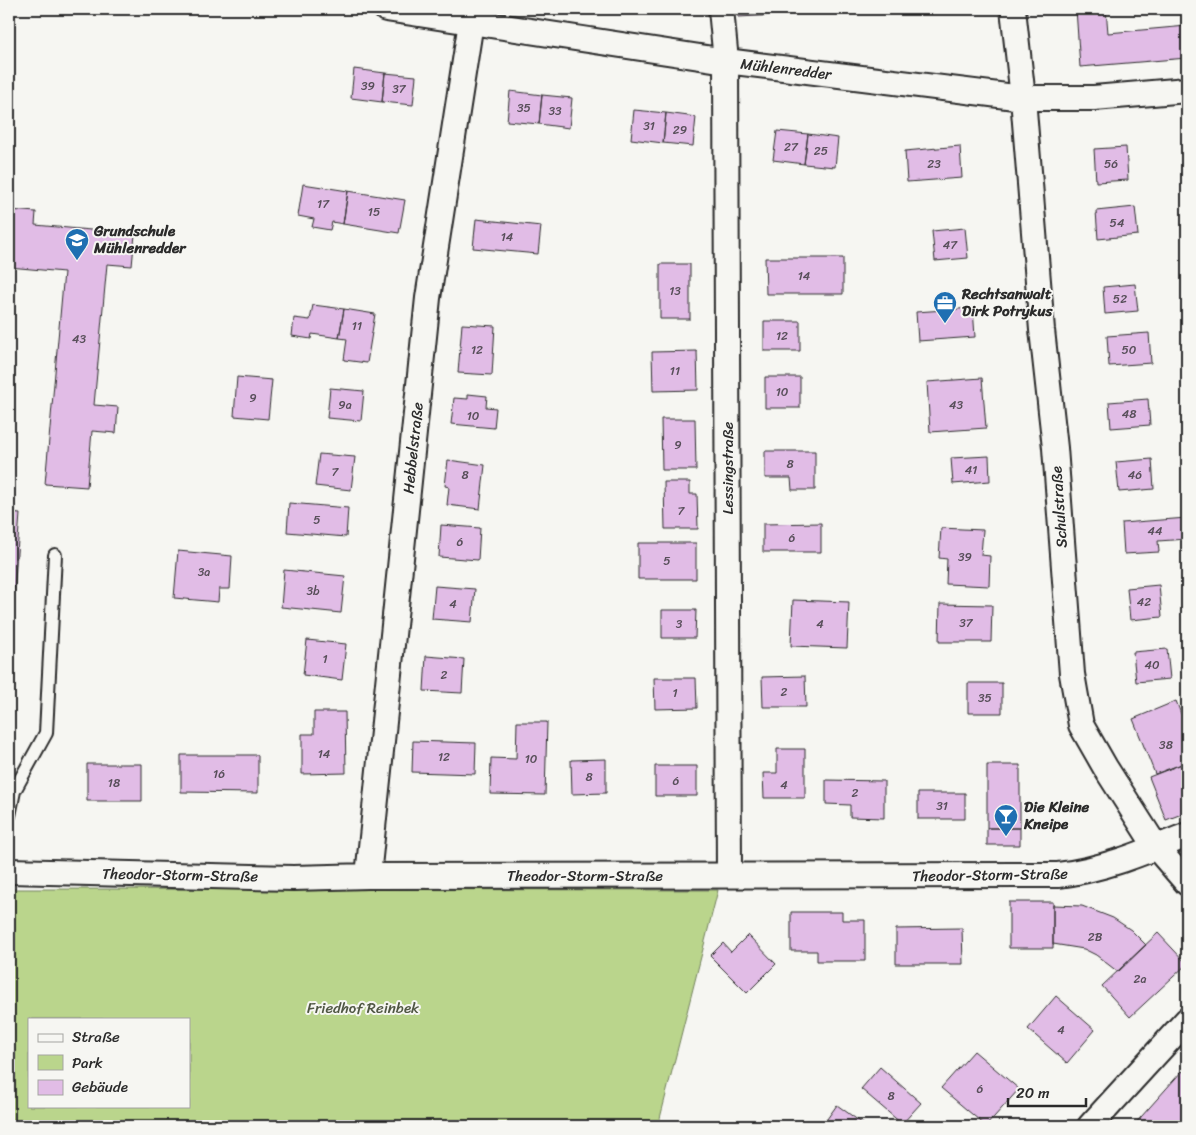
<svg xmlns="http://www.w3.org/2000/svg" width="1196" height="1135" font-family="Sriracha,sans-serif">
  <rect width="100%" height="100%" fill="#f6f6f2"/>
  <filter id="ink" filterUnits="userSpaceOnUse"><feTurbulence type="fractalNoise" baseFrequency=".02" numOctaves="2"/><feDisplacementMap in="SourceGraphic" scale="10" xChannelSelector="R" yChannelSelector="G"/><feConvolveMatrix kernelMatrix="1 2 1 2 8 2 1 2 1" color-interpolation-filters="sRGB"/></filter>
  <g filter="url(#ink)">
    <!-- green -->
    <path fill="#bad58c" stroke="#72805c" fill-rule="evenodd" d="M9,889L718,890L658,1126H9ZM29,1019H189V1106H29Z"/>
    <!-- building -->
    <path fill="#e1bce6" stroke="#2b2b2b" d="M738,9H777L778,15L738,17Z
      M1076,9H1106L1108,33L1187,26V58L1080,67Z
      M354,69L385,73L382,102L351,98Z
      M385,73L416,76L413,105L382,102Z
      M510,91L542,95L539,124L507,121Z
      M542,95L572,98L569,128L539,124Z
      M634,110L666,113L663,143L631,139Z
      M666,113L696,117L693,146L663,143Z
      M777,131L808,134L804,164L773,160Z
      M808,134L838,138L835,167L804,164Z
      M960,146L962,178L907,182L905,151Z
      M1126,147L1128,180L1096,182L1094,149Z
      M303,184L348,191L343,224L332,222L330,230L312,227L314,219L298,216Z
      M348,191L405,200L399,233L343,224Z
      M1135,207L1138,235L1098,239L1096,211Z
      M9,210L36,212L35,225L135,234L132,266L107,264L94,405L118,407L116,433L92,431L87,487L45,484L64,272L9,267Z
      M476,219L541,226L538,254L473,248Z
      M965,228L968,258L935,261L932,231Z
      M765,258H843V294H766Z
      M660,264H690V319H660Z
      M1135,284L1138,311L1105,314L1103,287Z
      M313,305L344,309L339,338L312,334L311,339L292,336L294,318L310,320Z
      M973,308L975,337L918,341L916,312Z
      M344,309L375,314L367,363L344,360L347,339L339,338Z
      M764,321H800V351H764Z
      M462,324L495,326L492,375L458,373Z
      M1149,333L1151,363L1109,366L1107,336Z
      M697,351L698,390L653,391L652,352Z
      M237,377L272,380L268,419L234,416Z
      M765,377H800V408H765Z
      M982,378L986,428L930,432L927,382Z
      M330,388L364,391L361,421L327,418Z
      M468,394L487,396L486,407L496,408L494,428L451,424L454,398L468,399Z
      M1148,399L1150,425L1111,428L1109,402Z
      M661,419H695L696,470H662Z
      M765,451H815V490H792L791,478H765Z
      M319,454L355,457L351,490L315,486Z
      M989,456L990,481L953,484L951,458Z
      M1152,459L1154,489L1119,492L1116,462Z
      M448,460L485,465L480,509L447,505L449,487L445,486Z
      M664,482H690V494H697L698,529H665Z
      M289,503L348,508L346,537L287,532Z
      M9,513L20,514L14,592H9Z
      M1187,518V539L1158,541L1159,552L1124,554L1122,523Z
      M821,523V552H763V524Z
      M441,525L480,528L478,560L439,557Z
      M941,528L983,530L981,555L990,556L989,586L946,584L947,559L939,558Z
      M638,543H696V579H638Z
      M178,551L232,556L230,589H219L218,602L174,598Z
      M284,570L345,576L341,613L281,607Z
      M1159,585L1162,617L1130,620L1127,588Z
      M435,586L475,589L472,622L432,619Z
      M793,600L849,602L847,648L791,646Z
      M940,604L992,605L991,642H939Z
      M662,610H696L695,638H662Z
      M307,640L346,644L342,680L303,675Z
      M1167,649L1170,679L1136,682L1133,652Z
      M426,656L464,659L462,693L424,691Z
      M805,676L806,707H763L762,677Z
      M654,678H696L697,708L655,709Z
      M968,683H1002V713H968Z
      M1176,701L1187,729V762L1155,774L1133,719Z
      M314,712H345L346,773L302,774V734H314Z
      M517,722H547L545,795L490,794L491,758L516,759Z
      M413,741L476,743L475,774L412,772Z
      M777,749H805V798H764L763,773H777Z
      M181,755H258V793L181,792Z
      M606,759V793L572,794L571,760Z
      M1187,762V812L1166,820L1149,777Z
      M87,764H142V801H87Z
      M987,765H1020V828H987Z
      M655,766H697V796H655Z
      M826,780L884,781V818L850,817V805L826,804Z
      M918,793H965V819H918Z
      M987,828H1020V845H987Z
      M1009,902H1053V948H1009Z
      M1053,905L1082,906L1113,918L1131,930L1146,945L1118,972L1096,955L1084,949L1053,944Z
      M791,912H842V920H865V961H817V951H791Z
      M962,928L963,964H896V929Z
      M1158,933L1187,964L1130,1017L1102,986Z
      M748,935L776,964L747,993L710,956L723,943L731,952Z
      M1056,996L1095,1030L1067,1063L1028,1029Z
      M974,1051L1019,1089L986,1126L941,1088Z
      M880,1067L921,1103L902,1124L861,1089Z
      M1182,1071L1187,1076V1126H1133Z
      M837,1105L866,1126H822Z"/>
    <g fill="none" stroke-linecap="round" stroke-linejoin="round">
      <!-- lane casing -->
      <g stroke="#2b2b2b" stroke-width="16">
        <path id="lane" d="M9,816L14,791L46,733L55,555"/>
      </g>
      <!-- street casing -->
      <g stroke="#2b2b2b" stroke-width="28">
        <path id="street" d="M386,9L726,61L1023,98H1094L1187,90
          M721,9L726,61L729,875
          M1013,9L1023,98L1042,330L1055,448L1072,674L1081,725L1105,767L1156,847L1187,883
          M9,871L293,878L368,876L1058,875C1103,870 1145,852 1187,835
          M368,876L428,298L471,22
          M1090,1126L1187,1020"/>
      </g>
      <!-- lane -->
      <use href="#lane" stroke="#f6f6f2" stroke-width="12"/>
      <!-- street -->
      <use href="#street" stroke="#f6f6f2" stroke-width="24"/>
    </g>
  </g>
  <!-- icons -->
  <defs>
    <g id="school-pin" transform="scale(1.25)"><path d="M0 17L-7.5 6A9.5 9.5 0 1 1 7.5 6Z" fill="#1f6fb2" stroke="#f6f6f2"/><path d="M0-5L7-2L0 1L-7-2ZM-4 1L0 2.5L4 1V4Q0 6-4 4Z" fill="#fff"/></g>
    <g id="office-pin" transform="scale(1.25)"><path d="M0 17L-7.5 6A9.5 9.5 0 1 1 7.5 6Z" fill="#1f6fb2" stroke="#f6f6f2"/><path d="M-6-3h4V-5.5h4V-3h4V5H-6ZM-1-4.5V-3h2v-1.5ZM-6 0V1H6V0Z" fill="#fff"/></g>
    <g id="bar-pin" transform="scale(1.25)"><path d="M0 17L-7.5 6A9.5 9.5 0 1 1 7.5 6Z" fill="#1f6fb2" stroke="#f6f6f2"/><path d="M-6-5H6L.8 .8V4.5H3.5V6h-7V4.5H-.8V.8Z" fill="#fff"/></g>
  </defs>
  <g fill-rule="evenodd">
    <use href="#school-pin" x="77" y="240"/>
    <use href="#office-pin" x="945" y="303"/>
    <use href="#bar-pin" x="1006" y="816"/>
  </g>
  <g text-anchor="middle" stroke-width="4" stroke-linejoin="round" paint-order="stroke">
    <!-- number labels -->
    <g font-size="12" fill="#584f5a">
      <text x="368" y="90">39</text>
      <text x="399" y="93">37</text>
      <text x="524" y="112">35</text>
      <text x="555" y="115">33</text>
      <text x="649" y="130">31</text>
      <text x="680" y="134">29</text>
      <text x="791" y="151">27</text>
      <text x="821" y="155">25</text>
      <text x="934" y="168">23</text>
      <text x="1111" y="168">56</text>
      <text x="323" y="208">17</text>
      <text x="374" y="216">15</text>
      <text x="1117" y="227">54</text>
      <text x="507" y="241">14</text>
      <text x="950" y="249">47</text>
      <text x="804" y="280">14</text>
      <text x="675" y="295">13</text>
      <text x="1120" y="303">52</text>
      <text x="357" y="330">11</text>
      <text x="782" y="340">12</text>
      <text x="79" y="343">43</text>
      <text x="477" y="354">12</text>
      <text x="1129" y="354">50</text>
      <text x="675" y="375">11</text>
      <text x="782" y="396">10</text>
      <text x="253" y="402">9</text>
      <text x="345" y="409">9a</text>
      <text x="956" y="409">43</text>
      <text x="1129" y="418">48</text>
      <text x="473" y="420">10</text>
      <text x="678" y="449">9</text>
      <text x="790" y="468">8</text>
      <text x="971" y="474">41</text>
      <text x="335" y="476">7</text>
      <text x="465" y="479">8</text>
      <text x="1135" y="479">46</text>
      <text x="681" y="515">7</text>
      <text x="317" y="524">5</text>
      <text x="1155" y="535">44</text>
      <text x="792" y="542">6</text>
      <text x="460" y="546">6</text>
      <text x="965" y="561">39</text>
      <text x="667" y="565">5</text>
      <text x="204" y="576">3a</text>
      <text x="313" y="595">3b</text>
      <text x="1144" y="606">42</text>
      <text x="453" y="608">4</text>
      <text x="966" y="627">37</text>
      <text x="679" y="628">3</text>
      <text x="820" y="628">4</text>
      <text x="325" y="663">1</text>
      <text x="1152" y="669">40</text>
      <text x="444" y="679">2</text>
      <text x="784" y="696">2</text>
      <text x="675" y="697">1</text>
      <text x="985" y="702">35</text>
      <text x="1166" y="749">38</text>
      <text x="324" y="758">14</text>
      <text x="444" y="761">12</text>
      <text x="531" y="763">10</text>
      <text x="219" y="778">16</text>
      <text x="589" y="781">8</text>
      <text x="676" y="785">6</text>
      <text x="114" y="787">18</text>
      <text x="784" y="789">4</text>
      <text x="855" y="797">2</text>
      <text x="942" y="810">31</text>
      <text x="1095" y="941">2B</text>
      <text x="1140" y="983">2a</text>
      <text x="1061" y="1034">4</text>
      <text x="980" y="1093">6</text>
      <text x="891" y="1100">8</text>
    </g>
    <!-- street labels -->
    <g font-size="15" fill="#2b2b2b" stroke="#f6f6f2">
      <text transform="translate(786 69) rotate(7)" y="5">Mühlenredder</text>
      <text transform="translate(413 448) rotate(-84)" y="5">Hebbelstraße</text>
      <text transform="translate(728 468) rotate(-90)" y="5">Lessingstraße</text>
      <text transform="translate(1059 507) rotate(-94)" y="5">Schulstraße</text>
      <text transform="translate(180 875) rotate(1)" y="5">Theodor-Storm-Straße</text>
      <text transform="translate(990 875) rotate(-1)" y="5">Theodor-Storm-Straße</text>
      <text x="585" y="881">Theodor-Storm-Straße</text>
    </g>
    <!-- poi labels -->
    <g font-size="15" font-weight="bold" fill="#2b2b2b" stroke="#f6f6f2" text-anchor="start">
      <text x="94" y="236">Grundschule<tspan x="94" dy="17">Mühlenredder</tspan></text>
      <text x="962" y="299">Rechtsanwalt<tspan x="962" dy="17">Dirk Potrykus</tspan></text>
      <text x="1024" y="812">Die Kleine<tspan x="1024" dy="17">Kneipe</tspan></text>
    </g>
    <!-- park labels -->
    <g font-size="15" fill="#4f5643" stroke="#f6f6f2">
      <text x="363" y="1013">Friedhof Reinbek</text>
    </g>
  </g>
  <!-- margin -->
  <rect width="1196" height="1135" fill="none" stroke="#f6f6f2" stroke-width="30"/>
  <rect x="15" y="15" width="1166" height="1105" fill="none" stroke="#2b2b2b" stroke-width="2" filter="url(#ink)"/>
  <!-- legend -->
  <rect x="28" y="1018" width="162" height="90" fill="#f6f6f2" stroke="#a5a5a2"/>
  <rect x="38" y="1034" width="25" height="8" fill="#f6f6f2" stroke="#a5a5a2"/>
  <text x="72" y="1042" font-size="15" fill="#2b2b2b">Straße</text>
  <rect x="38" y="1055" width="25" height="15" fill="#bad58c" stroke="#a5a5a2"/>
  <text x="72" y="1068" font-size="15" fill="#2b2b2b">Park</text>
  <rect x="38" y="1080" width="25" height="15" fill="#e1bce6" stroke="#a5a5a2"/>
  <text x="72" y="1092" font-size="15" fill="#2b2b2b">Gebäude</text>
  <!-- scale -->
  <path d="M1008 1098v8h78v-8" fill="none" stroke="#2b2b2b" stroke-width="2.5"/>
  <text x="1016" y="1098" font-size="15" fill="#2b2b2b" stroke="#f6f6f2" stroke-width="4" paint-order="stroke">20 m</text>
</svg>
